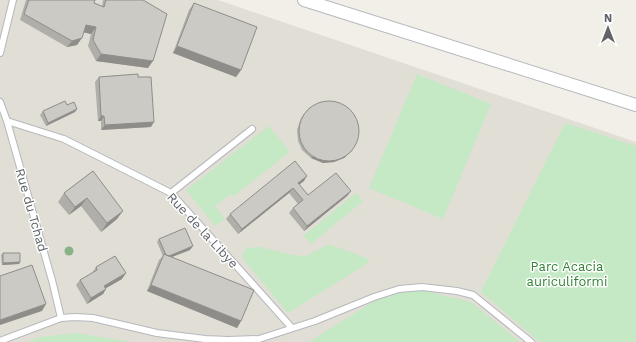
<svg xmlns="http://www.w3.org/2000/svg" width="636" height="342" font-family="'Work Sans',sans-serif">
  <rect width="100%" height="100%" fill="#f1efe8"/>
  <!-- education -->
  <path fill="#e1ded6" d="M0,0H218L636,142V342H0Z"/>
  <!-- green -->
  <path fill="#c5e8c5" d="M417,74L491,104L443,219L369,188Z
    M565,123L636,146V342H540L481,292Z
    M269,126L290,152L234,196L232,194L215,206L225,219L215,226L186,190Z
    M356,193L363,201L311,244L303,236Z
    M329,244L369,259L368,263L288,313L243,259L242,254L247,248L260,247L292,255L307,256Z
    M421,290L471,302L520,342H309L374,301L398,293Z
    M77,333L130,342H27L40,337Z"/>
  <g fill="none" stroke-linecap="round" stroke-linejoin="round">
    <!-- service casing -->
    <g stroke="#b5b8bc" stroke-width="8">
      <path id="service" d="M0,53L13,0
        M0,102L7,121L53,284L61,318
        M7,121L64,139L171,193L292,328
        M171,193L252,129
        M0,341L61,318L75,317L93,318L157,333L205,339L228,340L259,339L315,321L374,297L399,289L422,287L457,291L473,295L531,342"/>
    </g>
    <!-- minor casing -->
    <g stroke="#b5b8bc" stroke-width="14">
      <path id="minor" d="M304,0L636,105"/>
    </g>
    <!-- service -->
    <use href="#service" stroke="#fff" stroke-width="6"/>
    <!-- minor -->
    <use href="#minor" stroke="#fff" stroke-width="12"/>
  </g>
  <!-- trees -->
  <circle fill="#89b387" cx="69" cy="251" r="4.5"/>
  <!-- wall -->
  <path fill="#afaea9" d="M26,0H95L94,3L102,6L103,0H143L148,68L96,61L88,46L91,34L84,32L77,45L67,47L20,20Z
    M194,3L241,70L236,77L173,53L189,10Z
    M99,77H138L151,127L101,130V121H98L95,82Z
    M67,105L77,109L75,112L46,126L40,115L43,111Z
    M310,107L353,150L344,158L334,162L323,163L311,158L302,150L298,141L297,130L301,118Z
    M93,171L117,219L101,232L81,206L69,215L58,202L64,193Z
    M304,181L299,185L308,195L351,191L347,196L304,231L289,213L293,208L298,204L289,193L238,234L226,219L230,214Z
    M159,239L190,250L172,257L241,321L237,328L147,291L159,260L163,256L157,242Z
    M3,253L20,262L19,264L2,265L1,255Z
    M96,267L122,279L106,288L103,294L87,304L76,285L80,280L92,273Z"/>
  <!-- shaded-wall -->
  <path fill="#8f8d8a" d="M86,25L96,27L91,34L82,32Z
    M82,38L77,45L67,47L72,41Z
    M177,46L241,70L236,77L173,53Z
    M101,54L153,61L148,68L96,61Z
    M77,109L75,112L46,126L48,123Z
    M101,116H104L101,121H98Z
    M154,122L151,127L101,130L105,125Z
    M354,148L344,158L334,162L323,163L311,158L312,157Z
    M307,176L304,181L294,188L298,183Z
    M293,188L289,193L238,234L242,229Z
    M351,191L347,196L304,231L307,226Z
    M87,198L81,206L69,215L75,207Z
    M123,211L117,219L101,232L107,223Z
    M193,246L190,250L164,260L167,257Z
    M20,262L19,264L2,265L3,263Z
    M126,273L122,279L101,291L104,286Z
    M151,285L241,321L237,328L147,291Z
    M106,289L103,294L87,304L91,298Z
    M46,304L42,311L0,325V320Z"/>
  <!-- building -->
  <path fill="#cccac5" stroke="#8f8d8a" d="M29,0H95L94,3L104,7L106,0H143L167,14L153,61L101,54L93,40L96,27L86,25L82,38L72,41L24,14Z
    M194,3L257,27L241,70L177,46Z
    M138,74V77H151L154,122L105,125L104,116H101L99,77Z
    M299 131a30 30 0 1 1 60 0a30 30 0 1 1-60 0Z
    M65,101L67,105L74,102L77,109L48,123L43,111Z
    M295,161L307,176L298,183L308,195L336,173L351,191L307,226L293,208L303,200L293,188L242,229L230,214Z
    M93,171L123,211L107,223L87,198L75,207L64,193Z
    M185,228L193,246L169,256L166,255L159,239Z
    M3,253H20V262L3,263Z
    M164,254L254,290L241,321L151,285Z
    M115,256L126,273L104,286L106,289L91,298L80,280L97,270L96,267Z
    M32,265L46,304L0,320V276Z"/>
  <g text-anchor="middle" stroke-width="3" stroke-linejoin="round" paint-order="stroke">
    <!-- street labels -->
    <g font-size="13" fill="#5f6368" stroke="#fff">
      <text transform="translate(32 210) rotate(74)" y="5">Rue du Tchad</text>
      <text transform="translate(203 230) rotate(47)" y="5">Rue de la Libye</text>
    </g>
    <!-- park labels -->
    <g font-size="13" fill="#348238" stroke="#fff">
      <text x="567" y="271">Parc Acacia<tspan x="567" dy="15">auriculiformi</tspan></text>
    </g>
  </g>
  <!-- north arrow -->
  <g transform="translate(608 28)" stroke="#ffffff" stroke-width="3" paint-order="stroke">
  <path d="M0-3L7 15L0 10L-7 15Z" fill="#5f6368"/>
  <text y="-6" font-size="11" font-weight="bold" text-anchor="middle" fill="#5f6368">N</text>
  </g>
</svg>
